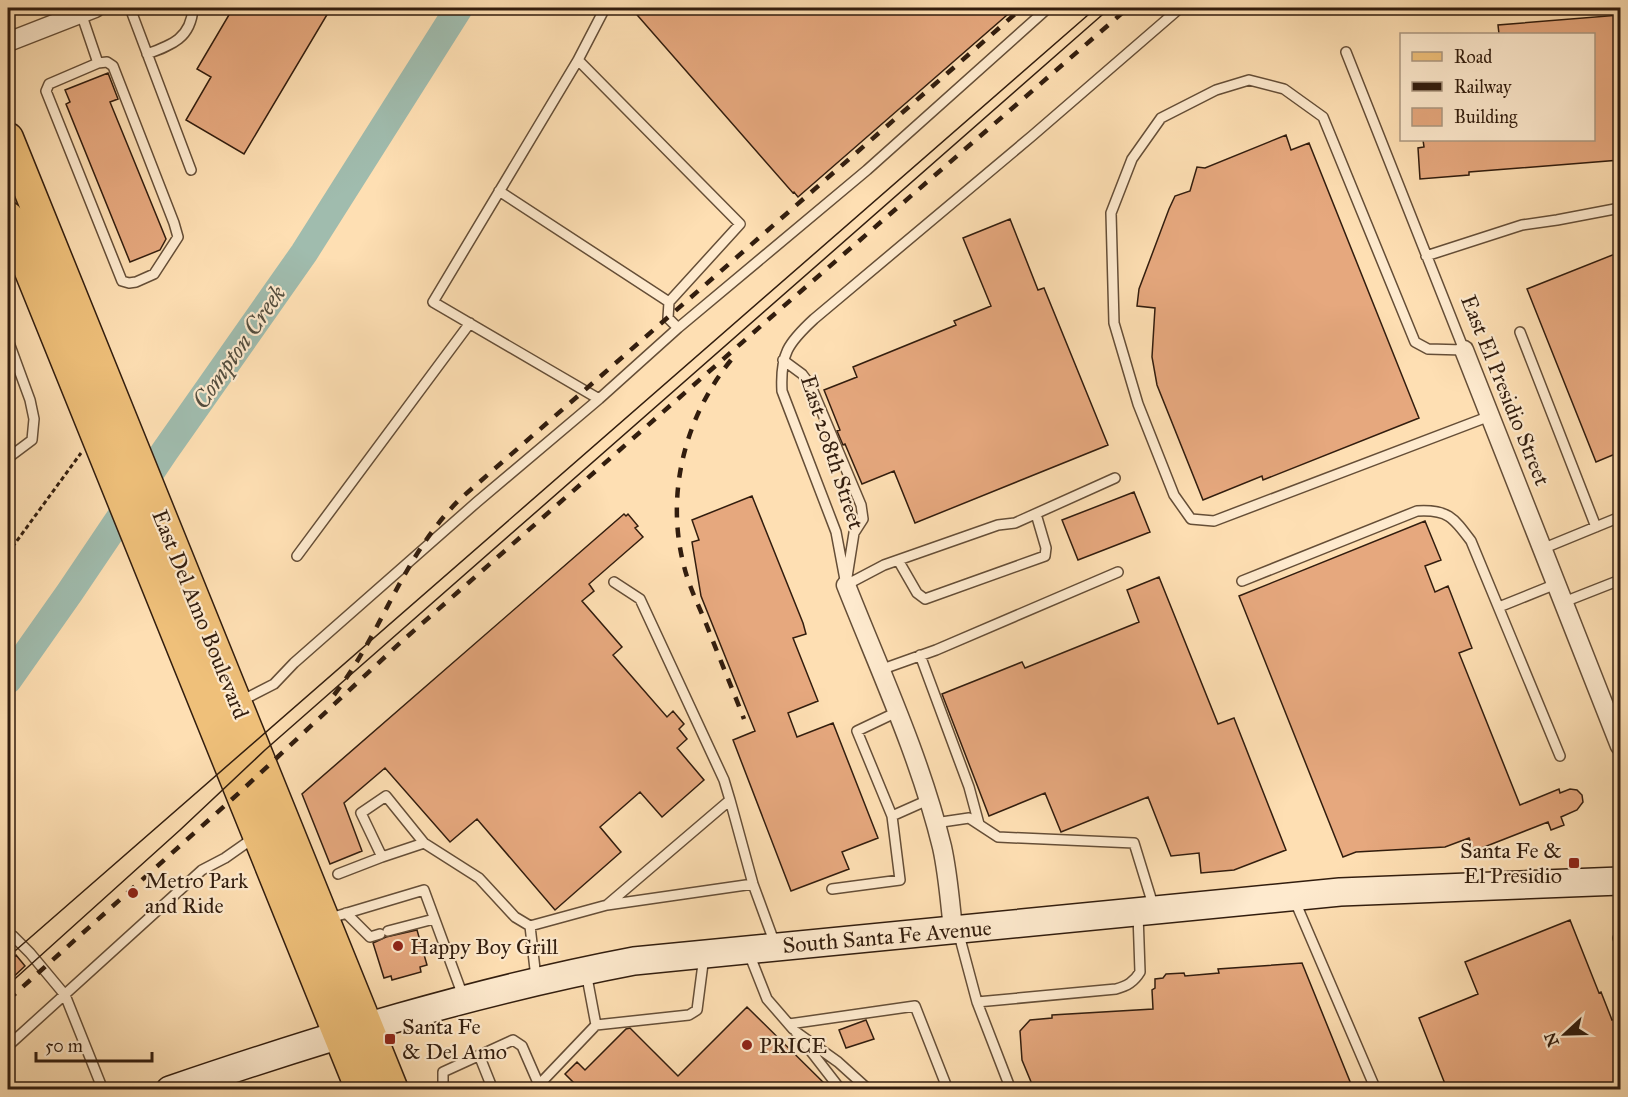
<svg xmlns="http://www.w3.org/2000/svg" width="1628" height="1097" font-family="'IM FELL Great Primer',serif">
  <rect width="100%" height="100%" fill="#fedfb3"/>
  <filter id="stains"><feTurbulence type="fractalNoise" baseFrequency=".00333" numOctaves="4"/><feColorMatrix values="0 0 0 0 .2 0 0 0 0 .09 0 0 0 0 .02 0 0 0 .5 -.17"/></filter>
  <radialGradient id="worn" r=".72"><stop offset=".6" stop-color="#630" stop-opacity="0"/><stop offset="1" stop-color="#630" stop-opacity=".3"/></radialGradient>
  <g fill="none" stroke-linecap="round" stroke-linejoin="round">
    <!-- river -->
    <path stroke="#a0bcae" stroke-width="28" d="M8,680L70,592L165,451L304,253L459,8"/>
  </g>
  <!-- building -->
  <path fill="#e6a87e" stroke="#321d0e" stroke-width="1.5" d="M233,8H331L244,154L186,120L211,77L197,69Z
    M631,8H1015L798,197L794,192L793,193Z
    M1620,15V160L1469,172V175L1420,179L1418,148L1424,147L1423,140H1593V34H1499L1498,25Z
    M108,73L118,99L110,102L166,239L160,250L130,262L66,104L70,102L65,90Z
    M1286,135L1291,150L1309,143L1419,418L1263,480L1262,476L1203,500L1157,385L1152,357L1155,308L1137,306L1139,289L1169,209L1175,196L1190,191L1197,167L1205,168Z
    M1010,219L1038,290L1044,288L1108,445L915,523L894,471L862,484L845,444L843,445L837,431L840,430L824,390L857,377L853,367L956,325L954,321L991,306L963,238Z
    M1620,252V452L1596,462L1527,289Z
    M1134,492L1150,532L1078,560L1062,520Z
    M752,496L803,623L806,634L793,638L818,701L788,713L797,737L833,723L878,838L842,852L849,869L791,891L733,740L755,731L701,596L692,542L699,540L692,520Z
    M624,514L626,516L628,514L638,526L635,528L643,537L589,584L594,591L582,601L622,647L613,655L667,717L673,711L684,724L679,729L687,739L677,748L704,780L662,817L640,792L600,827L621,852L555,910L477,819L450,842L385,768L344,803L362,851L330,864L302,794Z
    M1425,521L1441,560L1425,566L1435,592L1448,586L1472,648L1459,653L1520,805L1559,789L1560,793L1570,789L1577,790L1582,795L1583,802L1577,810L1561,817L1564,825L1551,830L1548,822L1474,851L1469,838L1445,847L1356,852L1343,857L1239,596Z
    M1159,577L1218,724L1234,718L1286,850L1234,870L1201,873L1199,853L1171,856L1148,797L1061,832L1045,793L989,816L942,694L1022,662L1025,668L1139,622L1127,590Z
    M1570,920L1599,993L1601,992L1612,1020L1620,1017V1089H1447L1419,1018L1478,994L1465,962Z
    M417,930L427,965L420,967L421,972L392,980L391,976L384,978L373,943L386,937Z
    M16,955L25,966L8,982V962Z
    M1302,963L1353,1089H1034L1022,1060L1020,1031L1030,1020L1052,1018V1015L1153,1009L1152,990L1155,988V979L1163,978L1166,974L1184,973L1185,976L1219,973L1218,969Z
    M747,1007L830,1089H566L573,1082L565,1074L577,1062L585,1070L626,1029L630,1028L678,1076Z
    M866,1020L874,1039L846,1048L839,1030Z"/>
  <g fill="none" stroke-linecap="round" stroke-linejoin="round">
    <!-- service casing -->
    <g stroke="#654e37" stroke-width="12">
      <path id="service" d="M55,8L60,21
        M130,8L191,170
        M605,8L578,60L740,224L669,302L668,318L678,328
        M81,13L98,63L49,84L46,91L122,281L129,283L136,282L154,274L178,237L174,223L113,66L107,62L98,63
        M1346,52L1464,350L1428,349L1415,342L1323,117L1284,89L1249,80L1216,90L1161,118L1132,159L1111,213L1114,323L1138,404L1174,495L1191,519L1214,521L1490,416
        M147,54C172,45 191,38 193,8
        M578,60L433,302L599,399
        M499,191L669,302
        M1426,256L1522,225L1557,220L1620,208
        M1520,332L1596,527
        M8,340L30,400L34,419L32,440L8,458
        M783,360L802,374L811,386L861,505L863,519L854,533L847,577
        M1542,549L1620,517
        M297,556L470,323
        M898,560L917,593L925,599L1045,556L1046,548L1036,514
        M1242,581L1417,511C1448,509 1454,518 1471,541L1560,756
        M614,582L640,599L724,780L730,800
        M846,585L836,532L782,391C780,354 788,343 814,319L1032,136L1180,8
        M846,585L884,565L998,525L1015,523L1115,478
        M1564,602L1620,580
        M1499,607L1556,584
        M920,655L969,787L979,824
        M880,670L936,650L1118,572
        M239,702L274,684L294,663L477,502L599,399L678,328L867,170L1048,8
        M897,712L857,731L892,816L928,800
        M935,823L969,818L998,837L1134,843L1154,908
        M424,843L382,857L361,813L386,796L424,843L479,878L515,917L530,926L536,978
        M338,874L382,857
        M832,889L900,880L892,816
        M1294,899L1376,1090
        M607,905L753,884
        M346,913L370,937L380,934
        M327,919L424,890L463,996
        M530,926L607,905L730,800L753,884L775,944
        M388,931L434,919
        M958,931L977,1002L1116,989C1127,986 1134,982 1140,972L1138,914
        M8,934L13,936L30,953L65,995L103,1090
        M1618,938L1620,943
        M748,951L767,999L793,1029
        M586,972L596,1025
        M977,1002L1011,1090
        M789,1024L915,1006L948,1090
        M8,1046L202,870L225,858L255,837
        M479,1055L493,1090
        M445,1090L443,1084V1072L513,1040L522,1046L539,1085
        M534,1090L596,1025L689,1015L697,1010L704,956
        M841,1090L796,1032L838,1062L869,1090"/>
    </g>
    <!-- minor casing -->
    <g stroke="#654e37" stroke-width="21">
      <path id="minor" d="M8,42L95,8
        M1464,350L1620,746
        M846,585C880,671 920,757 942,847C948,874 950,902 953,929"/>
    </g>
    <!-- secondary casing -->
    <g stroke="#321d0e" stroke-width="30">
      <path id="secondary" d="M170,1090C322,1038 476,991 634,961L1340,892L1620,881"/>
    </g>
    <!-- primary casing -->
    <g stroke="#321d0e" stroke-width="33">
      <path id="primary" d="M8,138L393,1090
        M8,217L361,1090"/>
    </g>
    <!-- path -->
    <path stroke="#321d0e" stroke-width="3" stroke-dasharray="4.5 3" stroke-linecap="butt" d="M8,553L81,453"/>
    <!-- service -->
    <use href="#service" stroke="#feeace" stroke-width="9"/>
    <!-- minor -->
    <use href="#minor" stroke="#feeace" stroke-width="18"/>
    <!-- secondary -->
    <use href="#secondary" stroke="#feeace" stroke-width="27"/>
    <!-- primary -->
    <use href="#primary" stroke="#efc07a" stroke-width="30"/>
    <!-- tram -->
    <path stroke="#321d0e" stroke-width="1.5" d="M8,957L1096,8
      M8,985L180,830L265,750L1110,8"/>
    <!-- rail -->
    <path stroke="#321d0e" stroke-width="4.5" stroke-dasharray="10 10" stroke-linecap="butt" d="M731,360C685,417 665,494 684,566C689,587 699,606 707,626C719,657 732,688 744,719
      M334,695C383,632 401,558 460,499L1022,8
      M8,1000L240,792L401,642L770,318L1128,8"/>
  </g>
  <!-- markers -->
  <g fill="#8f2418" stroke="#feeace" stroke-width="2">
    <rect x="1568" y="857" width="12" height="12" rx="3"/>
    <circle cx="133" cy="893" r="6"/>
    <circle cx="398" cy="946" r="6"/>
    <rect x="384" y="1033" width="12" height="12" rx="3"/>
    <circle cx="747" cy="1045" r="6"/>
  </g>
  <g text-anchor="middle" stroke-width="4.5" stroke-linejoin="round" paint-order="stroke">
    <!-- street labels -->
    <g font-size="22" fill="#321d0e" stroke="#feeace">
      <text transform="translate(1506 390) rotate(68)" y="8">East El Presidio Street</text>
      <text transform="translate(833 452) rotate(72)" y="8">East 208th Street</text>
      <text transform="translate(201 614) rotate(68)" y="8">East Del Amo Boulevard</text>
      <text transform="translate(887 936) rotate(-5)" y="8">South Santa Fe Avenue</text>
    </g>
    <!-- poi labels -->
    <g font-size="22" fill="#321d0e" stroke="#feeace" text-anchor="start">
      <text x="1562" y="858" text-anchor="end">Santa Fe &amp;<tspan x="1562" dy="25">El Presidio</tspan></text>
      <text x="145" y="888">Metro Park<tspan x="145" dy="25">and Ride</tspan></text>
      <text x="410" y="954">Happy Boy Grill</text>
      <text x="402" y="1034">Santa Fe<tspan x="402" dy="25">&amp; Del Amo</tspan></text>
      <text x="759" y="1053">PRICE</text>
    </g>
    <!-- water labels -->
    <g font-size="24" font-style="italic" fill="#534d3e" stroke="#feeace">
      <text transform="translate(239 347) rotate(-55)" y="8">Compton Creek</text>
    </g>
  </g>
  <!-- margin -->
  <rect width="1628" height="1097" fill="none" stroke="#fedfb3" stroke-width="30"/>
  <rect x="9" y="9" width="1610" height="1079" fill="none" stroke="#321d0e" stroke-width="3"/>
  <rect x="15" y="15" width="1598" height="1067" fill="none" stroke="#321d0e" stroke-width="1.5"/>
  <!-- legend -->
  <rect x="1400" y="33" width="195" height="108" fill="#feeace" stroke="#ac9881" stroke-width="1.5"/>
  <rect x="1412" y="52" width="30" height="9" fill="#efc07a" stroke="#ac9881" stroke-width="1.5"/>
  <text x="1454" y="63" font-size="18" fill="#321d0e">Road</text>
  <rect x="1412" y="82" width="30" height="9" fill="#321d0e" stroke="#ac9881" stroke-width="1.5"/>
  <text x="1454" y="93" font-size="18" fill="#321d0e">Railway</text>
  <rect x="1412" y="108" width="30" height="18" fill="#e6a87e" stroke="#ac9881" stroke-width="1.5"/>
  <text x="1454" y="123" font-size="18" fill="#321d0e">Building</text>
  <!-- north arrow -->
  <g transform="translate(1565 1034) rotate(248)" stroke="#feeace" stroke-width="4.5" paint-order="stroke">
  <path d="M0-4.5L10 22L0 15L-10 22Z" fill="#321d0e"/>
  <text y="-9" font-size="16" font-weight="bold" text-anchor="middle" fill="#321d0e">N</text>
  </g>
  <!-- scale -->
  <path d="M36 1052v9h116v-9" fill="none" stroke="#321d0e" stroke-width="3"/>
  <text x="45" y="1052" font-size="18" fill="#321d0e" stroke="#feeace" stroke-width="4.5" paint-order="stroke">50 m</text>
  <rect width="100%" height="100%" filter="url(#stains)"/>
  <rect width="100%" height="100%" fill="url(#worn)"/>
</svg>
